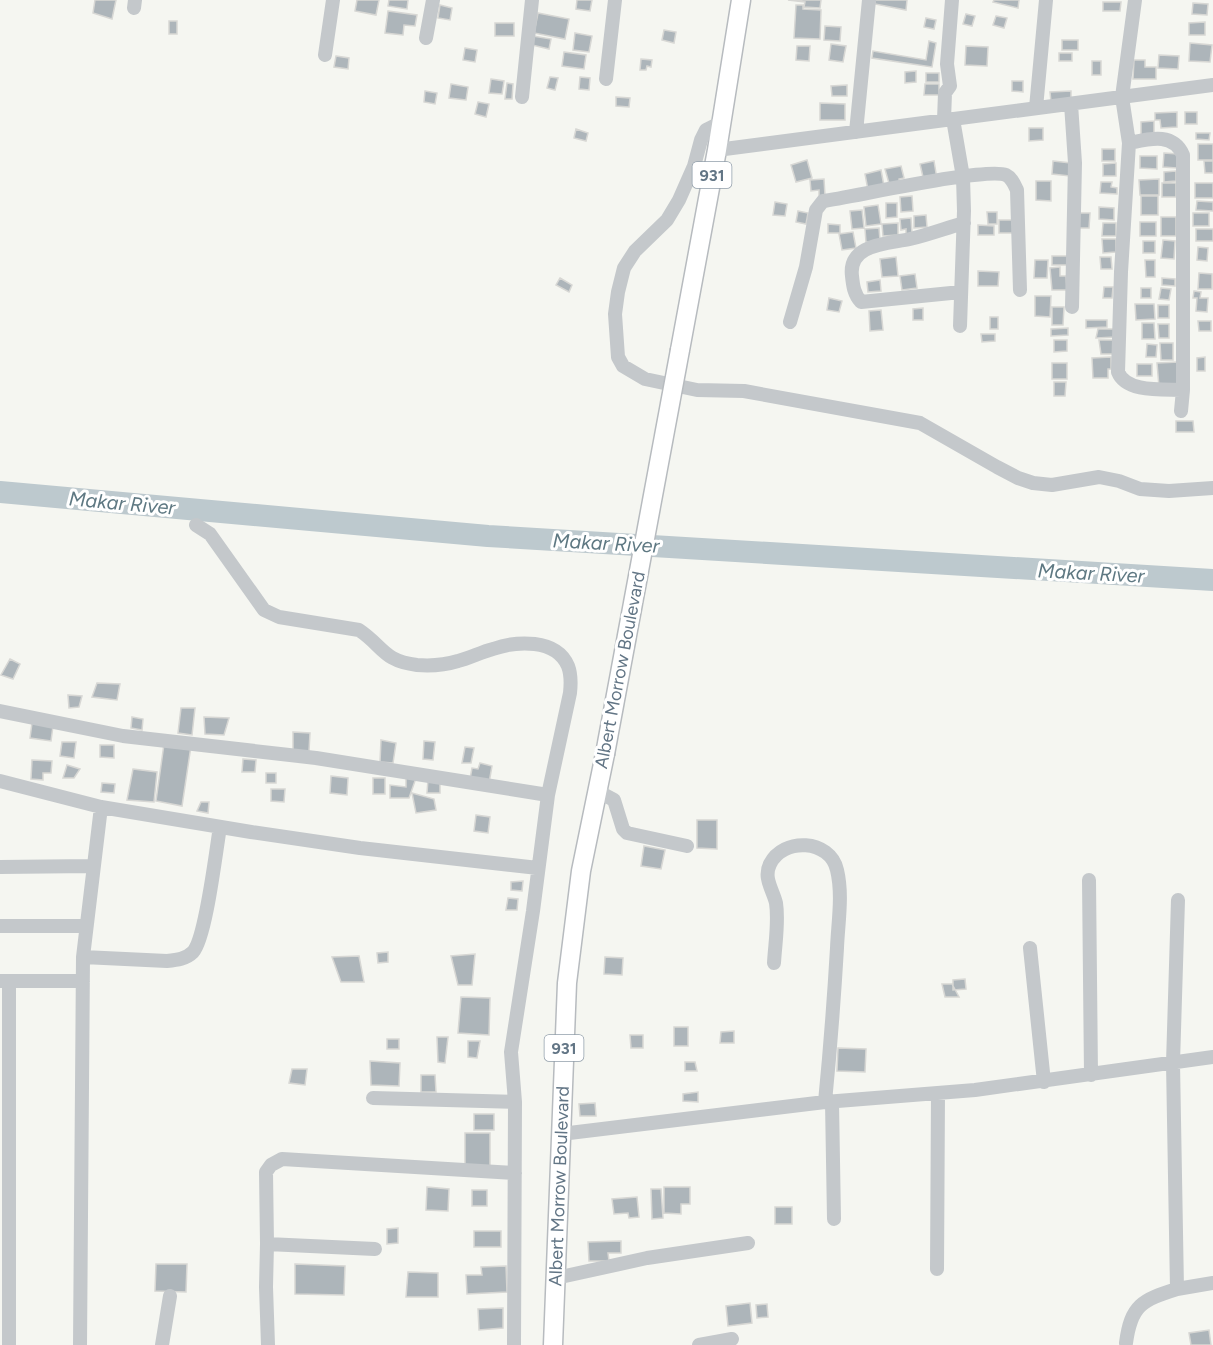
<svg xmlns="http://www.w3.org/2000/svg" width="1213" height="1345" font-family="Figtree,sans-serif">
  <rect width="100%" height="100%" fill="#f5f6f1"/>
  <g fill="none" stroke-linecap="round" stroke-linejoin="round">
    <!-- river -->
    <path stroke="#bdc9ce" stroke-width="22" d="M0,492L488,536L1213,580"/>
  </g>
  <!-- building -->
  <path fill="#adb5ba" stroke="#d7d7d4" stroke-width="1.5" d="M95,0H116L112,19L93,13Z
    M357,0H379L376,15L355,11Z
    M389,0H408L407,9L388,6Z
    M577,0H592L590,11L576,9Z
    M788,0H821L820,8L804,7L805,2Z
    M875,0H907L906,10L875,4Z
    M994,0H1019L1018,8L993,2Z
    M1103,2H1121L1120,11H1103Z
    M1193,3L1208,4L1207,15L1192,14Z
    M440,5L452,8L450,20L438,18Z
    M796,5H803V9L821,10L820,39L794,38Z
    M388,11L417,15L415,26L404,25L403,35L385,33Z
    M538,13L569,19L565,39L534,33Z
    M966,14L975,16L972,26L963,24Z
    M996,16L1007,18L1004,28L993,25Z
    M926,18L936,20L934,29L924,27Z
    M169,21H177V34H169Z
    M1205,22V35H1189V23Z
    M495,23H514V36H495Z
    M825,26L841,27L840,41L824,40Z
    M664,30L676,32L674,43L662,40Z
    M575,33L592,36L589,52L573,50Z
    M533,36L551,39L549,49L532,45Z
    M1062,40H1078V50H1062Z
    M929,41L936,43L932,67L872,58L873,51L926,60Z
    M1190,43L1212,45L1210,62L1189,61Z
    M831,44L846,46L843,62L829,60Z
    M797,46H810L809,61L796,60Z
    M966,46L988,47L987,66L965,65Z
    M465,48L477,50L475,62L463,60Z
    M564,52L586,55L584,69L562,66Z
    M1059,53H1072V61H1059Z
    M1159,55L1179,56L1178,69L1158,68Z
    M336,56L349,58L348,69L334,67Z
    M641,59L652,60L651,67L647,66L646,70H640Z
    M1134,60H1145V67H1156V79H1133Z
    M1092,61H1101V75H1092Z
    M916,71V82L905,83V72Z
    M926,73H939V82H926Z
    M550,77L558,78L555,90L547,88Z
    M580,77L590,78L589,90L579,89Z
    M491,79L504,81L502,94L489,93Z
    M1012,81H1023V92L1012,91Z
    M507,83L513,84L512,99H505Z
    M451,84L468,87L466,100L449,98Z
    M925,84H939V95H924Z
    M847,85V96H832L831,86Z
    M425,91L437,93L435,104L424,102Z
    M1071,91V101L1051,102L1050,92Z
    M616,97L630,98L629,107L616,106Z
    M478,102L489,104L486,117L475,114Z
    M820,103L845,104V120H820Z
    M1177,112V127L1161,128L1160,120H1155V113Z
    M1185,112H1197V124H1185Z
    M1154,121V136L1141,137V122Z
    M1029,128H1043V140L1029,141Z
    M576,129L588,133L586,141L574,138Z
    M1196,133H1210L1209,140L1196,139Z
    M1198,144H1213V160H1198Z
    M1102,149H1115V161H1102Z
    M1164,153L1178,154L1177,168L1163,167Z
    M1140,156H1157V169L1140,168Z
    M807,160L812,178L796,182L791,165Z
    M934,161L937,179L923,177L920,164Z
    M1053,161L1071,163L1070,176L1052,174Z
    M1204,161H1213V173H1205Z
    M1116,163V176H1103V164Z
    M901,166L904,178L899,179L900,185L890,187L885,169Z
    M881,170L884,186L868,190L865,174Z
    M1176,171V181L1164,182V172Z
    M824,179L825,196H819V190L811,191L810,180Z
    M1159,179V195H1140L1139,180Z
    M1036,181H1051V201L1036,200Z
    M1101,182H1112L1111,187L1117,188V194L1100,193Z
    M1162,183H1176V197H1162Z
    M1195,183H1213V198H1195Z
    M912,196L913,211L901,212L900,197Z
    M1141,196H1158V215H1141Z
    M1197,201L1213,202V211L1196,210Z
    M775,202L787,204L785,216L773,215Z
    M886,203H897V217L886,218Z
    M878,205L881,224L866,226L864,207Z
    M1099,207L1114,208V220L1099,219Z
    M862,210L864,228L852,229L850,211Z
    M798,211L808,213L806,224L796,222Z
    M987,212H997V224H988Z
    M1078,213H1090L1089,228H1078Z
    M1193,213H1209V226H1193Z
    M926,215L927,227L914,228V216Z
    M1161,217H1176V236H1161Z
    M911,218L912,234L906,235V229L901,230L900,219Z
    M999,220H1013V233H999Z
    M1140,222H1156V236H1140Z
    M898,223V235L883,236L882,224Z
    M1103,223H1116V236H1102Z
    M828,224L840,225V233H828Z
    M978,225L994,226V235H978Z
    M879,228L880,241L866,242L865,229Z
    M1196,229H1213V241H1196Z
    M853,232L856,248L842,250L839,234Z
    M1102,239H1116V252L1103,253Z
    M1163,240L1175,241L1174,259L1161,258Z
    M1143,241H1155V253H1143Z
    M1198,247L1208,248L1207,261L1197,260Z
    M1052,256H1068V265H1052Z
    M896,257L898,276L882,277L880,259Z
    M1100,257H1111L1112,269H1101Z
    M1035,260H1048L1047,278H1034Z
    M1145,260H1155V277H1146Z
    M1060,267V276H1066L1067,290H1052L1050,268Z
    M978,271L999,272L998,286H978Z
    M1199,273L1212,274V289H1198Z
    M915,274L917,288L902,290L900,276Z
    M560,278L572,285L569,292L556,285Z
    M1162,278L1175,279V286L1162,285Z
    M880,280L881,291L868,292L867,282Z
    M1104,287H1113L1112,298H1103Z
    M1141,288H1151V298H1141Z
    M1161,288L1171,289L1169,300L1159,299Z
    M1194,291L1201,292L1200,298H1208L1207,312L1196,311L1197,298H1193Z
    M1035,296H1051L1050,317L1035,316Z
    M829,298L842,301L839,312L827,310Z
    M1135,304H1154L1155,319L1136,320Z
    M1158,305H1169V318H1158Z
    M1052,307H1064L1063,325H1052Z
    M923,308V320H913V309Z
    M881,310L883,330L870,331L869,311Z
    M990,317H998V329H990Z
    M1086,320H1107V327L1086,328Z
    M1198,321H1211V331H1199Z
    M1142,323H1154L1155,339H1142Z
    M1158,324H1169V338H1159Z
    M1068,328V335L1051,336V329Z
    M1098,329H1116V337L1096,338Z
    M981,334H995V341L982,342Z
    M1054,340H1067V351L1054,352Z
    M1099,340H1113L1114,354H1101Z
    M1160,343H1173V360H1161Z
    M1147,344L1157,345L1156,357H1146Z
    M1111,357V369H1108V378H1093L1092,358Z
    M1205,357V371H1197V358Z
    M1179,362L1178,385L1159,387L1157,363Z
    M1052,363H1067V379H1052Z
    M1137,364H1152V376H1137Z
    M1054,382H1066L1065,396H1054Z
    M1176,421H1193L1194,432H1176Z
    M10,659L20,664L13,679L1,675Z
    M97,683L120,684L117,700L92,697Z
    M68,695L82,696L79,707L69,708Z
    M181,708H195L192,735L178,733Z
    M132,717L143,719L142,730L131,728Z
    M204,717L229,718L224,735L205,734Z
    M32,723L53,726L51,741L30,738Z
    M293,732L310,733L309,751H293Z
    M381,740L396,743L393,763L380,762Z
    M424,741L435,742L433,760L423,759Z
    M62,742H76L74,758L60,756Z
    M164,744L191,746L182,806L156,801Z
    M100,745H114V758L100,757Z
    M465,747L474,748L471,763H462Z
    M243,759L256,760L255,772H242Z
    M32,760L52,761L51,773H43V780L31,779Z
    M480,763L492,766L489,783L470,779L472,768L478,769Z
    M67,765L80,769L74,778H63Z
    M133,769L157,772L154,802L127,800Z
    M266,773H276V783H266Z
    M331,776L348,778L347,795L330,793Z
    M373,778H385V794H373Z
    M406,778H416L409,798H390V785L406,787Z
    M428,779H440V793H427Z
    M102,783L115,784L114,793L101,792Z
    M271,789H285L284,802L271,801Z
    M412,793L434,799L436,810L416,813Z
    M201,802H209L208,813L197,811Z
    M476,815L490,817L488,833L474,831Z
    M697,820H717V849L697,848Z
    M644,846L665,850L661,869L641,866Z
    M523,881L522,891L511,890V882Z
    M508,898L518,899L517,910H506Z
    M388,952V962L378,963L377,953Z
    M475,954L472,985H458L451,956Z
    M359,956L364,982H341L332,957Z
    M605,957L623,958L622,975L604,974Z
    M965,979L966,989L953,990V980Z
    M942,984H952L959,997H945Z
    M461,997L490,998L489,1035L458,1033Z
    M674,1027H688V1046H674Z
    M734,1031V1043H720L721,1032Z
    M630,1035H643V1048H631Z
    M437,1037H448L445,1063L438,1062Z
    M387,1039H399V1049H387Z
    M468,1041H480L477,1058L468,1057Z
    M838,1048L866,1049L865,1072L837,1071Z
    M370,1061L400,1063L399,1086L371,1085Z
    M685,1062H695L697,1071H685Z
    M292,1069H307L305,1085L289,1083Z
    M421,1075H435L436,1092H421Z
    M698,1092V1102L683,1101V1094Z
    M595,1103L596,1116H580L579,1104Z
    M474,1114H494V1130H474Z
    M465,1133H490V1168H465Z
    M427,1187L449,1189L448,1211L426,1210Z
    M664,1187H690V1204H681V1214L664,1213Z
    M651,1189H661L663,1218L652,1219Z
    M472,1190H487V1206H472Z
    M637,1197L639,1217L629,1218L628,1213L614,1214L612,1199Z
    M775,1207H792V1224H775Z
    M398,1228V1243L387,1244V1229Z
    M474,1231H501V1247H474Z
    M621,1241V1253H608L609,1261H589L588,1242Z
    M156,1264H187L186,1292L155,1291Z
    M295,1264L345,1266L344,1295L295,1294Z
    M506,1266L507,1292L467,1294L466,1275H482L481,1267Z
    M408,1272L438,1273V1297H406Z
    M750,1303L752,1323L728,1326L726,1306Z
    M767,1304L768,1317L757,1318L756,1305Z
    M503,1308V1328L479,1330L478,1309Z
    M1209,1330L1211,1345H1191L1189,1333Z"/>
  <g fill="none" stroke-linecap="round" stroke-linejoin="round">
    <!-- major casing -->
    <g stroke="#b7bbbf" stroke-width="21">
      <g id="major">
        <path d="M680,350L717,150L741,0"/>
        <path id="s1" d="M553,1345L567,983L581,871L605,754"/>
      </g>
    </g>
    <!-- minor -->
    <path stroke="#c4c8cb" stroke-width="14" d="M1135,0L1122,97L1129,143L1121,272L1118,372C1126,393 1164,389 1183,390
      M134,8L135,0
      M426,38L433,0
      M325,55L333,0
      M606,79L615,0
      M522,97L532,0
      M1071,104L1075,163L1072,307
      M1036,108L1046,0
      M953,119L963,177L964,211L960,326
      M944,120L945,93L950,86L947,64L952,0
      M722,122L706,130L701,140L694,166L679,200L667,220L635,251L624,268L618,292L615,314L618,357L623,366L645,379L697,390L744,391L920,423L997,467L1018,478L1033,483L1052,485L1099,477L1119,481L1140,489L1169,491L1213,488
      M856,132L869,0
      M1129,143C1149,139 1173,132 1183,155V390L1181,411
      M717,150L1213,85
      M961,292L861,302C854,294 853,286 852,276C848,244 887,244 910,239C928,235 946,228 964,223
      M790,322L806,267L816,210L823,201C853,197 986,167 1006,175C1012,178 1014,184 1017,190L1020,290
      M196,525L210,534L264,610L279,617L359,630C383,646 383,661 417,665C430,666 445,665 458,661C470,658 481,652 493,649C516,641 556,638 568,666C571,674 571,684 570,693L548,795L533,911L511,1052L515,1102L514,1345
      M0,711L123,736L316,758L548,795
      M0,781L101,807L251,832L360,848L538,868
      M597,791L614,800L623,829L627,833L687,846
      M0,867L92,866
      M1089,880L1091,1075
      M1178,900L1173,1063L1177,1289L1213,1283
      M0,926H85
      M1030,948L1044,1082
      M83,957L167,961C177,960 186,959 193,952C206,938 216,850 220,827
      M774,963C775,944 779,922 776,903C773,890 763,878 770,864C783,837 830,839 837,870C843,895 838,923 837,948C834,999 830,1051 825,1102
      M1,981H83
      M9,981V1345
      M373,1098L515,1102
      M832,1102L834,1219
      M561,1134L825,1102L975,1090L1213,1057
      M267,1244L266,1172L271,1165L282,1159L515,1173
      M937,1269L938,1094
      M556,1278L647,1258L748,1243
      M1126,1343C1131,1305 1142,1300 1177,1289
      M80,1345L83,957L101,807
      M162,1345L170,1296
      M268,1345L266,1287L267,1244L375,1249
      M699,1345L732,1339"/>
    <!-- major -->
    <use href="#major" stroke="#fff" stroke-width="18"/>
    <!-- major-bridge casing -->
    <g stroke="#b7bbbf" stroke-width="21" stroke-linecap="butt">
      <path id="major-bridge" d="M605,754L680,350"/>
    </g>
    <!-- major-bridge -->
    <use href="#major-bridge" stroke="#fff" stroke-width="18"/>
  </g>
  <g text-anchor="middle" stroke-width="6" stroke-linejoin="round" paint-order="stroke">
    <!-- shield labels -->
    <g fill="#fff" stroke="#919eaa" stroke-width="1.5">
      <rect x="692.5" y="162" width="39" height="26" rx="4.5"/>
      <rect x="544.5" y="1035" width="39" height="26" rx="4.5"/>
    </g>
    <g font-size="16" font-weight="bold" fill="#627585">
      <text x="712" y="181">931</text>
      <text x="564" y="1054">931</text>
    </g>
    <!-- street labels -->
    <g font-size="18" fill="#627585" stroke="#fff">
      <text transform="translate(620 670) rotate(-79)" y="6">Albert Morrow Boulevard</text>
      <text dy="6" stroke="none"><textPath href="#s1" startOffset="159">Albert Morrow Boulevard</textPath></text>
    </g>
    <!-- water labels -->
    <g font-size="20" font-style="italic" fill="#5e7882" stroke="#fff">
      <text transform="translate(122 503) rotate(5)" y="7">Makar River</text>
      <text transform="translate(606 543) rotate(3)" y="7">Makar River</text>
      <text transform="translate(1091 573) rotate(3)" y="7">Makar River</text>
    </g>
  </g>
</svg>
